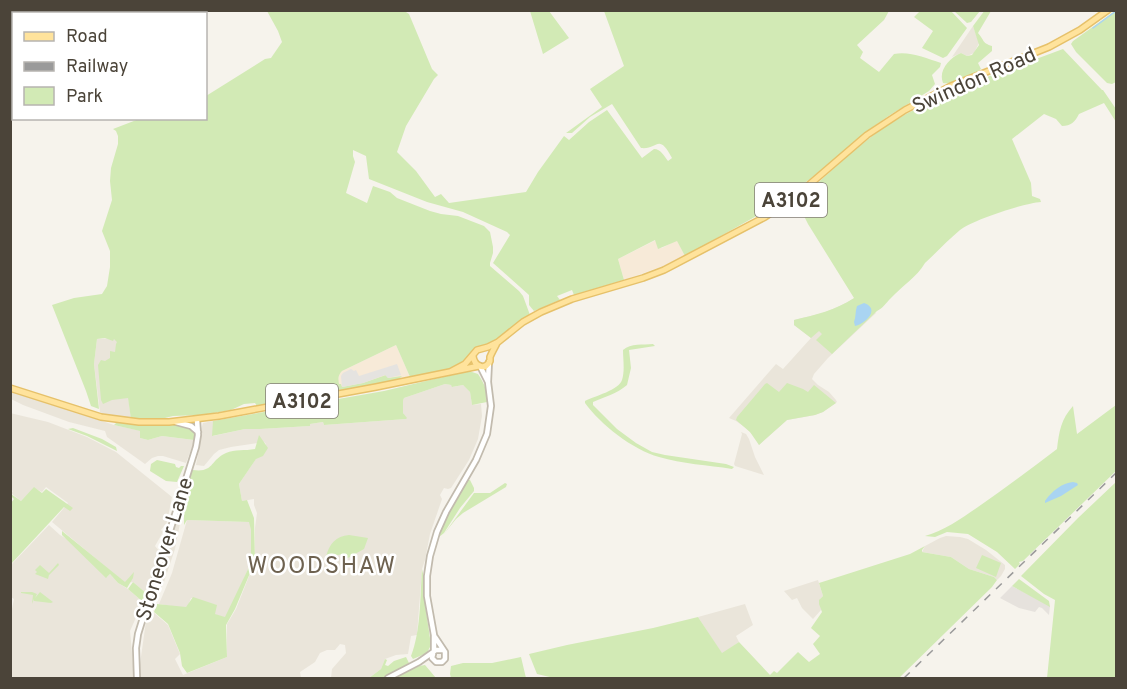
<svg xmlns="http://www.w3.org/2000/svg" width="1127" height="689" font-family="Overpass,sans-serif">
  <rect width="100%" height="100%" fill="#f6f3ec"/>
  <!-- residential -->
  <path fill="#eae5da" d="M973,26L979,43L974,53L967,56L961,53L952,57Z
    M855,298L876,313L828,358L814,374L812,379L818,385L829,392L836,400L837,402L823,412L815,415L787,420L759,445L755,437L746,428L736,421L729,418L776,364L783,369L811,338L794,325V320L823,313L840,306Z
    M119,335L131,417V419L103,415L100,412L94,364L97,339L114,338Z
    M445,384L451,385L453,387L463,385L470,392L472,405L481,404L482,416L478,439L469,460L451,488L448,489L444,488L440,495L442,499L430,534L425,560L422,569L417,635L411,636L408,654L396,655L385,659L381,669L369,678H331L332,669L346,653L345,645L340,644L335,650H327L320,653L315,662L300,672L301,678H11L10,619L14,599L11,597L10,566L49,525L60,535L67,539L107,577L110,574L118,583L128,589L143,602L130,631L133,664H140L146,621L153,612L168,625L180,654L175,659L183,675L227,657V624L236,609L255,561V528L257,513L254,505V499L242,501L239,484L266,444L264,442L231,447L219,450L214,454L204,466L196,465L200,444V433L203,423L213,421V436L245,429H260L310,426V424L323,422L324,425L406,419L403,413V401L404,398Z
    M10,390L114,425L141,431L140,438L148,440L162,436L194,440L192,447L186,463L163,456H158L152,458L145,464L107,437L105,431L69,422L23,405L11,399Z
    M10,413L48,422L87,437L116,452L172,497L167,522L161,530L163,532L155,546L160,552L147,594L133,582L125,583L52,522L68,503L46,487L42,492L34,488L21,501L11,493L13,491L10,489Z
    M741,432L746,434L749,439L755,457L764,475L735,466L734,464L742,434Z
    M181,506L183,508L175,549L163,585L155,599L152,597Z
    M187,520L250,522L251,530V563L226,618L214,614L216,605L191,598L188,606L184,608L159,604L172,573Z
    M946,536L960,537L968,539L986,550L1005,565V569L1001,576L997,580L994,577L969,569L951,557L922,552L925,546L940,538Z
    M818,580L823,596L820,599L821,610L813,619L802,608L797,598L792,600L784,591Z
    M745,604L753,625L736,636L739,642L722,654L698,617Z"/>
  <!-- commercial -->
  <path fill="#f7ead8" d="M656,240L658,248H662L677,240L685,256L666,265L624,280L618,259Z
    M396,345L410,377L340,393L338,381L339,374L342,371Z"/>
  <!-- industrial -->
  <path fill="#e6e2dd" d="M1012,586L1050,606L1049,615L1042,608L1039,607L1035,612L1019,608L1000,598Z"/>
  <!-- green -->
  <path fill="#d2eab5" d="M11,10L18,11V13L14,14V103L11,106Z
    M403,10L409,14L432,69L438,75L434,79L406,126L397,152L416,171L435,197L441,194L449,203L526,192L538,172L564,136L569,140L589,122L607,110L642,158L654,149C661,149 664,156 668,161L672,158C658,132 658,150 641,148L612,104L590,117L572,133H566L602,107L590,89L624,66L604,11H889L884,20L857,45L863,52L860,58L879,72L894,54C910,51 925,58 941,63L940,67L932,75L935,84L929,91L890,115L870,129L810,179L769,209L685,256L677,241L658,249L655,240L618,259L624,280L574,295L572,290L557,296L560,300L534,311L529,305V295L493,263L510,235L507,232L463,212L427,202L369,179L366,156L353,150V156L355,162L346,193L367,203L373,186L390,192L397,198L430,211L441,214L458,216L484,226L490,232L493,247V253L490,263V266L519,291L523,296L530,315L492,343L475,348L461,364L452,368L410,377L396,345L342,371C338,375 338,379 339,384H341L342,387L363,383L386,375L388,378L402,376L398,380L324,394C310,392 303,397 291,400C280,403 268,404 257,406L255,403L244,404L231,410L202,415L173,416L161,419H131L128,398L112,400L103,404L101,400L98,365L101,360L105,361L110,358V351L115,352L116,344L117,342L114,339L113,341L105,338L97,339L94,364L99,409L91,406L86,391L52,305L74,298L102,294L107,286L110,267V251L102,231L112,200L110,181L111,168L118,144V136L116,131L113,129L139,119L206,118V96L265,59L271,58L282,42L278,31L267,11Z
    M985,10L991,11L978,33C985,41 982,43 992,46V51L978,63L981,69C973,75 952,85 943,83C938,71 949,58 961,53L967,56L972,55L979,45L973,26Z
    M530,11H549L569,38L543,54Z
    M920,11H951L967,28L947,56L943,58L922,48L933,31L914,17Z
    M954,11H980L971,22L967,23Z
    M1115,11H1116V82L1112,84L1107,83L1076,52L1071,44L1073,41Z
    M1063,49L1102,90H1103L1116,109V122L1104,103L1079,114C1075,122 1071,126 1062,126L1056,119L1044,114L1012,139L1031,183L1032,196L1040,199L1041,202C1024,203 973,220 960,230C948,240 937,252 925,263C917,277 902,286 891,298C886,303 883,308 877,311L832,354L816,340L822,334L819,331L811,338L794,325V320C815,315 836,310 854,298L808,224L797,202C827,175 857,145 891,123C945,90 1004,71 1063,49Z
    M653,344L655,346L629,350L631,368L627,385C617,394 604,397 593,402V405L617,429L636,443L652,452L665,455L726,464L734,467L732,469C708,465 682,464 659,457C633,450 600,424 585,403V401C595,396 619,390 622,380C625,371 623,359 623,350C631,343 643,345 653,344Z
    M469,371L478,374C484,383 488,391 487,402L472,405L470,392L463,385L452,387L451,385L445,384L404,398L403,401V413L407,418L406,419L324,425L323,422L310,424V426L260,429H245L212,436L213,421L384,391L447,376L451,374Z
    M787,383L803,389L808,392L814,385L836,403L823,412L815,415L787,420L759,445L750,432L736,420L737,417L765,384L767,383L779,392Z
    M1116,405V471L1023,561L1019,562L1020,564L1015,569L997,552L968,534L947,532L935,537L925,536C944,531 962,518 978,507C1005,488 1031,469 1057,449C1059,432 1061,419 1073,406L1077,434Z
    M117,422L143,425H176L192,428L195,434L194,440L162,436L148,440L140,438V431L114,425Z
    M73,428L102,439L116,447L117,451L87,436L68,429Z
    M259,435L268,448L263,456L256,459L239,484L242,501L247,500L254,518L255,561L235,609L226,625L227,657L187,673L182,666L180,653L168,624L154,612L157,604L186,607L193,597L217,605L215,614L225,617L251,563V530L249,522L187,520L184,525V493L190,473L193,470C214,473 210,460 226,453C235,449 245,451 255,449Z
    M157,460L175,464L176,467L179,468L181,466H184L177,482L166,481L150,471L151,464Z
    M468,480H470L474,488V491L460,508L444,533L439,537L444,522L465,482Z
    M1116,482V678H1047L1055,600L1044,594L1021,576L1078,518Z
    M505,483L507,484L506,487L463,513L456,519L444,534L474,493H490Z
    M34,487L42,493L46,489L73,508L70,511L64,507L11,564V503L14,499L11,496V494L21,501Z
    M62,531L125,582L134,572L133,578L127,588L118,583L110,574L106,578L62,535Z
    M349,535L368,538L364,549L346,559L344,554L326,557C329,544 336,536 349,535Z
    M925,546L922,550V552L951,557L969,569L994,577L997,580L992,587L899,678H554L537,674L529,654L567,645L653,628L698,617L722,653L739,642L770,675L774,671L777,673L798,652L809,662L820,654L813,644L820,636L811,628L822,612L819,604V600L823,596L819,583L910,554Z
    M982,555L1001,563L996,577L976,568Z
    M58,563L59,565L49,575L48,579L35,574L37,572L35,570L40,565L49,573Z
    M422,569L424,578L425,604L431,645L427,653L413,659L411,656C421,631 420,597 422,569Z
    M1019,579L1049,601L1050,607L1012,586Z
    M133,582L146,593L143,602L128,589Z
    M21,592H32L37,594L35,598L40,592L53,602L51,603L34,601V599L32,604L33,595L21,593Z
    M406,657L409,663L384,678H369L381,669L385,659L387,660L385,665L388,666L394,661Z
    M521,657L526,678H451L450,674L451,666L463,663H492Z
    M425,665L436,678H393L419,666Z"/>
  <!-- parking -->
  <path fill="#e5e3e0" d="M397,364L401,375L388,378L385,375L363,383L342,387L341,376L343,373L351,369L354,371L356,370L359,376Z"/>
  <!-- water -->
  <path fill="#a9d4f2" d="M864,303C881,309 865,324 855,326L854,322C856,317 855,312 857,306Z
    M1073,482L1077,483L1078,485L1061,496L1045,503V501C1052,491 1062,483 1073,482Z"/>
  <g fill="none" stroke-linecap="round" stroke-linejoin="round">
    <!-- stream -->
    <path stroke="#a9d4f2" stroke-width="1.5" d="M1093,28L1116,11"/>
    <!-- minor casing -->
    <g stroke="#c2bbae" stroke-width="8">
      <path id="minor" d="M480,366L488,382
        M176,422L191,426L198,432
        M434,651V635L427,596V576L430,556L437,532L446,512L476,460L487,434L491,406L488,382L489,362
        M433,654L432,658L436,662H442L445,659V652L435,637
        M137,678L136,648L138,634L196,447L198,435L197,420
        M388,678L419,662L436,650H442"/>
    </g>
    <!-- major casing -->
    <g stroke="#e6c16a" stroke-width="8">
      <path id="major" d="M473,356C474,365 484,372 490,361C490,360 490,358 490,357C492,352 495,347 497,343
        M450,372L465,364L477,350L488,347L498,342L523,322L541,312L572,299L643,278L664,270L765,217L796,196L867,135L905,110L951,86L1049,47L1080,30L1108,10
        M10,388L101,417L139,422H169L219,416L376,387L479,366"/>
    </g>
    <!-- minor -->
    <use href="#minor" stroke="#fff" stroke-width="4.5"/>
    <!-- major -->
    <use href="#major" stroke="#ffe39c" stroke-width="5"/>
    <!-- rail -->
    <path stroke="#9a9a9a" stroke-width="1.5" stroke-dasharray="8 8" stroke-linecap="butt" d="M904,678L1116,473"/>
  </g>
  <g text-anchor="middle" stroke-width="5" stroke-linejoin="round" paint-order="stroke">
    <!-- shield labels -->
    <g fill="#fff" stroke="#817c74" stroke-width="1.5">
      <rect x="755" y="183" width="72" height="34" rx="4.5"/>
      <rect x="266" y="384" width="72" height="34" rx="4.5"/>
    </g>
    <g font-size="20" font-weight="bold" fill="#4b4439">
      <text x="791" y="207">A3102</text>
      <text x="302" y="408">A3102</text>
    </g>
    <!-- street labels -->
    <g font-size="21" fill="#4b4439" stroke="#fff">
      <text transform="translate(974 80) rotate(-24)" y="7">Swindon Road</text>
      <text transform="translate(164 549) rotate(-73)" y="7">Stoneover Lane</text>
    </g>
    <!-- quarter labels -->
    <g font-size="24" letter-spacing="1.5" fill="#6e6250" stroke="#fff">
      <text x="322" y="573">WOODSHAW</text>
    </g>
  </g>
  <!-- border -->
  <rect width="1127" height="689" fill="none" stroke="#4b4439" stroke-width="24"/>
  <!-- legend -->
  <rect x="12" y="12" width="195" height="108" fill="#ffffff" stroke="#b7b4b0" stroke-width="1.5"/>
  <rect x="24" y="32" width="30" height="9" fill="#ffe39c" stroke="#b7b4b0" stroke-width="1.5"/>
  <text x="66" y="42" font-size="18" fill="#4b4439">Road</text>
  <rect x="24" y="62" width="30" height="9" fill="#9a9a9a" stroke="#b7b4b0" stroke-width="1.5"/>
  <text x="66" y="72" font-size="18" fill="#4b4439">Railway</text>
  <rect x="24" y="87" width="30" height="18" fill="#d2eab5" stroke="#b7b4b0" stroke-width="1.5"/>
  <text x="66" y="102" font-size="18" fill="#4b4439">Park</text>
</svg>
